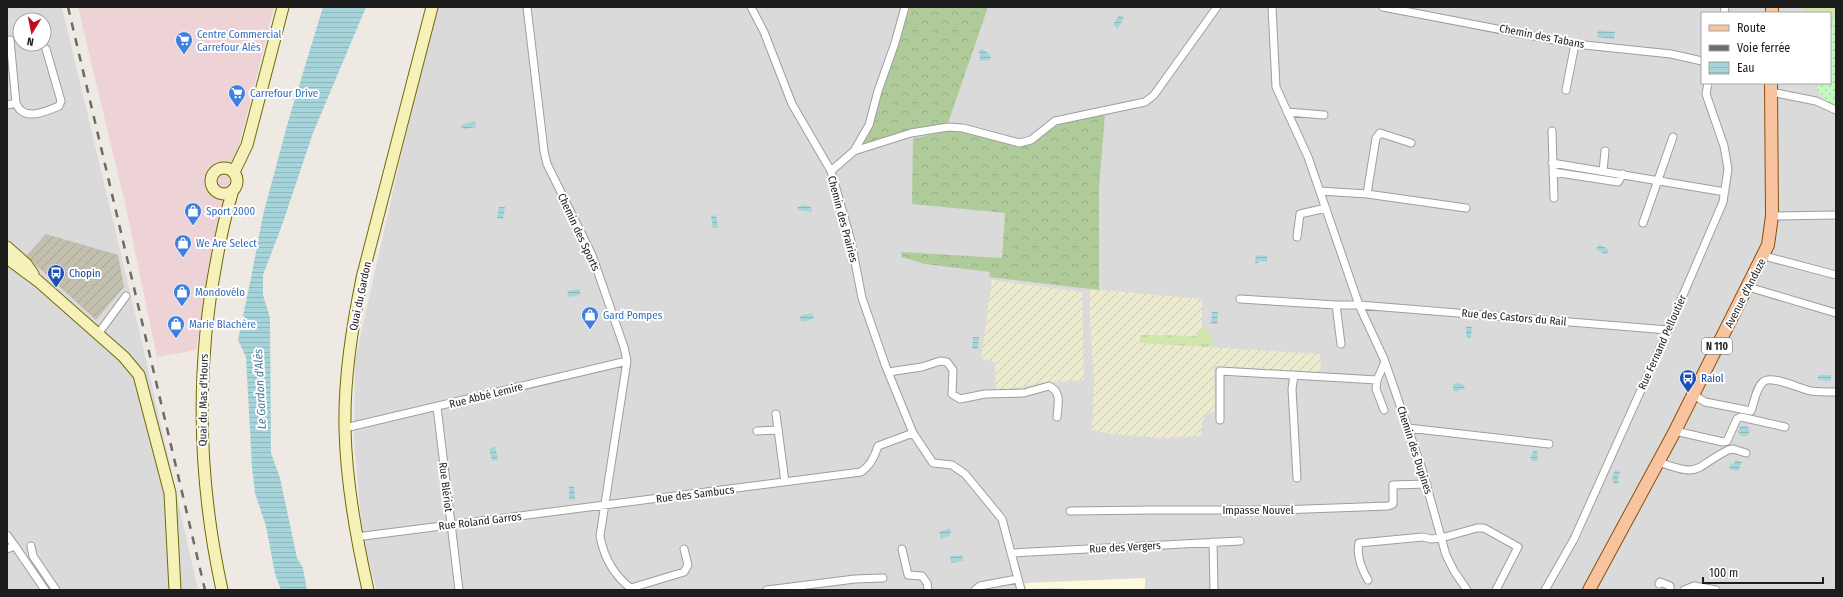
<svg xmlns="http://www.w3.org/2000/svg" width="1843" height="597" font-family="'Fira Sans Condensed',sans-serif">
  <defs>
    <pattern id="construction-furrows" width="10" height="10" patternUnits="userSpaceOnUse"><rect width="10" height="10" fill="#c2bfaf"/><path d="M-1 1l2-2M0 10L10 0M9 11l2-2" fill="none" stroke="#a6a496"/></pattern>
    <pattern id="farmland-furrows" width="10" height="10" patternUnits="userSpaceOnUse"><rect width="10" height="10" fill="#eceacf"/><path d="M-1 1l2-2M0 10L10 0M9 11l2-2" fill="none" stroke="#cac8b1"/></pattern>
    <pattern id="grass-tufts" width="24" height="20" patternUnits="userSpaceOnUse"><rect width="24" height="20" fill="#d0e6ab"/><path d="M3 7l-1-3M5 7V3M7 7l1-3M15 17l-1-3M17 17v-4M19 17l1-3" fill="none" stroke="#b2c593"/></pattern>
    <pattern id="forest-crowns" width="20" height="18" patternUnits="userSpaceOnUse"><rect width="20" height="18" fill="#afcb9a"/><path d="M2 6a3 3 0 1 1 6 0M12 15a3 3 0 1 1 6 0" fill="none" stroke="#96ae84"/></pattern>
    <pattern id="park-dots" width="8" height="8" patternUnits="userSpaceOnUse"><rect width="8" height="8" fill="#c5f7c1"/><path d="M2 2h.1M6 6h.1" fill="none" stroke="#a9d3a5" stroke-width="1.8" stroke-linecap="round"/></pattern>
    <pattern id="water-rules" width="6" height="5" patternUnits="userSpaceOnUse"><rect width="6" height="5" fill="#a5d5da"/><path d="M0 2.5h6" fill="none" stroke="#8eb6bb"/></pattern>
  </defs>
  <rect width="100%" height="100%" fill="#eee9e3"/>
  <!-- residential -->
  <path fill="#dbdada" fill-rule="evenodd" d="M7,7H62L146,359L198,590H7ZM20,20H44V44H20Z
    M438,7H1836V590H377L363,545L354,438L355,360L410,116ZM1702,13H1830V83H1702Z"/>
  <!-- commercial -->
  <path fill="#eed3d6" d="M78,7H274L216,237L196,350L157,357L126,208Z"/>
  <!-- education -->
  <path fill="#fdf9dd" d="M1145,578V590H1064V588L1026,589L1025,583Z"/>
  <!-- construction -->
  <path fill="url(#construction-furrows)" d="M46,234L118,255L124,287L96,320L26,256Z"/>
  <!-- farmland -->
  <path fill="url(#farmland-furrows)" d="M992,280L1082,292L1084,380L1041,383L1001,391L996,390L995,362L981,359Z
    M1090,289L1202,299V326L1197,336L1141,335L1140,343L1320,354L1321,372L1214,366L1215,411L1206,415L1202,422L1201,436L1162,438L1109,434L1092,430L1094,386L1090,317Z"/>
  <!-- grass -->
  <path fill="url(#grass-tufts)" d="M1803,7H1836L1830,37V13H1803Z
    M1202,326L1212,336L1213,347L1140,343V335L1197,336Z"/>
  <!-- forest -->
  <path fill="url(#forest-crowns)" d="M910,7H988L948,123L873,141L862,146L869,133Z
    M1105,113L1099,188V290L989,277L990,272L925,264L902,257L901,252L1002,258L1005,213L912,204L913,139L949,130L973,133L1015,145L1024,146L1063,122Z"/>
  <!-- park -->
  <path fill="url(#park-dots)" d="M1836,10V106L1824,101L1817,89L1818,83H1830V37Z"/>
  <!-- parking -->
  <path fill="#ddd" d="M1785,7H1803V13H1785Z
    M1784,83H1802L1801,93L1784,91Z"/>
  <!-- water -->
  <path fill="url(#water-rules)" d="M323,7H366L313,133L282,225L263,275V295L270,318L271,453L280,478L297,558L303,568L307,590H281L275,574L266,526L255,493L252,467L246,357L238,340L251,278L263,215L288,122Z
    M1119,15L1124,18L1118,28L1113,25Z
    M1598,30L1615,32L1614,39L1597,37Z
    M983,49L991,56L990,60L979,61L980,56L979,50Z
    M475,122L476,127L464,129L461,127L463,124Z
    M803,205L811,207L812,212L797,210L798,207Z
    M499,207H505L503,219L497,218Z
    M716,215L718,227L713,228L711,216Z
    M1599,244L1609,250L1606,255L1596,249Z
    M1256,255L1267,256V262L1258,261V263H1255Z
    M580,289V295L569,297L567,294L568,291Z
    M1212,312H1218L1217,324H1211Z
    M812,313L814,319L801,322L800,316Z
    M1466,326L1472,327L1471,337L1470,338L1466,337Z
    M973,337H979L978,348L976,349L972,348Z
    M1818,375H1831V381L1818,380Z
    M1456,383L1462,384L1465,386L1464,389L1459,390L1457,392L1453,391V385Z
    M1738.5 431a5.5 5.5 0 1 1 11 0a5.5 5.5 0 1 1-11 0Z
    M495,447L498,459L494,461L492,460L489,449Z
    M1534,450L1537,451L1538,460L1534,462L1530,458Z
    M1735,460L1742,462L1738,471L1729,469L1731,463L1734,464Z
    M1615,470L1620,472L1618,478L1619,483L1614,484L1612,478Z
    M569,486L574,487L575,499L569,500Z
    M950,528L951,532L949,536L941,538L939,532Z
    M962,555L963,561L951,563L950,556Z"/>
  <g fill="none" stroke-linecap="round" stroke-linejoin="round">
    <!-- street casing -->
    <g stroke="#9e9e9e" stroke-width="9">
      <path id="street" d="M527,7L544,151L547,164L592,255L624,347L627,361L600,536C604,559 614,576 633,590
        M751,7L764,32L792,104L831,171L851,241L862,298L886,367L913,433L933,463L952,465L965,474L1002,519L1021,590
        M1272,7L1276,87L1308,157L1359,305L1384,359L1422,469L1446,555L1454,571L1467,590
        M1383,7L1575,44L1671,54L1702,61
        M1724,13L1725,7
        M1566,90L1575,44
        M1771,92L1816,101L1836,110
        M16,103C23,122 45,112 59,106L61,101L46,49
        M7,105L16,103L10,40
        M1287,112L1324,115
        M1552,131L1554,198
        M854,151L869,125L878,91L895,43L905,7
        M1552,163L1725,192
        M831,171L854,151L911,133L948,127L963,128L1019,143L1031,140L1055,121L1145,102L1154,95L1217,7
        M1603,171L1605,151
        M1553,172L1618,182L1623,174
        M1320,191L1367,194L1466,208
        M1367,194L1376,138L1380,133L1411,143
        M1772,216L1836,215
        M1643,223L1673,137
        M1297,237L1300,214L1326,208
        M1764,256L1836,275
        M1748,287L1836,313
        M1240,299L1336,305H1359L1668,330
        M1336,305L1341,344
        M98,334L126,296
        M888,372L922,367L940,361L947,362L953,370L952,394L960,399L985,394L1024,393L1049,386C1062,392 1058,404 1057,417
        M1294,375L1292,389L1297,478
        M1377,380L1376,389L1384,410
        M1694,395L1705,402L1751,411C1754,403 1756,388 1763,382C1771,374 1800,389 1811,391C1819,392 1828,392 1836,392
        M437,407L459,590
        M776,414L785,482
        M1220,420V371L1377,380L1385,362
        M345,428L627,361
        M1408,428L1549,444
        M757,431L778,430
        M1675,431L1723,442L1727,441L1737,419L1741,417L1785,427
        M1659,462C1702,478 1693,468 1728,450L1733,449L1746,453
        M1070,511L1153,510H1280L1388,506L1393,504V485L1427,484
        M7,535L15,546
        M356,537L861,472C870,466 875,456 878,446L913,433
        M1213,542L1214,590
        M31,546L33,556L56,590
        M7,549L15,546L45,590
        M902,549L908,575L922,576L927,583L928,590
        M1011,553L1240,541
        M1368,580C1361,568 1356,556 1359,543L1423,537L1431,539L1441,538L1477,528H1484L1518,547L1496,590
        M1659,584L1660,582L1670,586V590
        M631,588L684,572L688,565L684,549
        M767,590L855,579L883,578
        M975,590L980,586L1017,579
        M1545,590L1574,539L1668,330L1723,202L1728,169L1724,146L1706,94L1708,83
        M1684,590L1694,586L1716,590"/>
    </g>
    <!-- secondary casing -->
    <g stroke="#6e6b09" stroke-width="13">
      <path id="secondary" d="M211 181a13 13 0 1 1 26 0a13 13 0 1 1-26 0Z
        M234,172L247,145L283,7
        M7,247L26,264L33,274
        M7,258L38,281L124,357L139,375L170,493L175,590
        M222,590C198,480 195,369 217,258C221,235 226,213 233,190
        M368,590C356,537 346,483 345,428C344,378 352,328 362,278L432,7"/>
    </g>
    <!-- primary casing -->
    <g stroke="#8f4f07" stroke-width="14">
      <path id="primary" d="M1772,7V13
        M1589,590L1675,431L1768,245L1772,216L1771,83"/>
    </g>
    <!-- street -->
    <use href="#street" stroke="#fff" stroke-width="7"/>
    <!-- secondary -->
    <use href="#secondary" stroke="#f6f1b9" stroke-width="11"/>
    <!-- primary -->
    <use href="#primary" stroke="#f7c49f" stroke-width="12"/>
    <!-- rail -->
    <path stroke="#6b6b6b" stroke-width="2.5" stroke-dasharray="8 8" stroke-linecap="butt" d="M68,7L205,590"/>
  </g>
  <!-- icons -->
  <defs>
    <g id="supermarket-pin" transform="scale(0.9)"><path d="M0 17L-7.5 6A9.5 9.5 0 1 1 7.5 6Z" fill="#3f7fe0" stroke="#fff"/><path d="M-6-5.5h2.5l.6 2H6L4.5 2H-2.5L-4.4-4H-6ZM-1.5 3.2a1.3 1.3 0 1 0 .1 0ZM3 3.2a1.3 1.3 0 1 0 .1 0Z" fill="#fff"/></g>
    <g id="shop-pin" transform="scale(0.9)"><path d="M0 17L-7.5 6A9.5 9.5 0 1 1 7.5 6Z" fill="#3f7fe0" stroke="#fff"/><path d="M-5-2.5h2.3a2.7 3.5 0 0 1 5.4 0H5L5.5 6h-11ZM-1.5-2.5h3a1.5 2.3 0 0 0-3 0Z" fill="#fff"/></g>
    <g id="bus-pin" transform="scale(0.9)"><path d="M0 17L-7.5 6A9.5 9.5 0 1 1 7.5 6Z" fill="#1a4fb4" stroke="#fff"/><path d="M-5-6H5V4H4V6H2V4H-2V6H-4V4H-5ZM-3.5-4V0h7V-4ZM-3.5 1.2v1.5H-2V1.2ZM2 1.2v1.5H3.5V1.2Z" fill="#fff"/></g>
  </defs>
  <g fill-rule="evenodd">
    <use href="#supermarket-pin" x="184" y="40"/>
    <use href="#supermarket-pin" x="237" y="93"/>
    <use href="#shop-pin" x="193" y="211"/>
    <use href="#shop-pin" x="183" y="243"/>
    <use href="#bus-pin" x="56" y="273"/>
    <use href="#shop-pin" x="182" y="292"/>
    <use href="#shop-pin" x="590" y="315"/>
    <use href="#shop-pin" x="176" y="324"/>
    <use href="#bus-pin" x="1688" y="378"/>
  </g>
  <g text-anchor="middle" stroke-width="4" stroke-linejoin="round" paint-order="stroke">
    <!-- shield labels -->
    <rect fill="#fff" stroke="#616161" stroke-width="1" x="1702" y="338" width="30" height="16" rx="3"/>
    <g font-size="10" font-weight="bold" fill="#1d1d1d">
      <text x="1717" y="350">N 110</text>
    </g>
    <!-- shop labels -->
    <g font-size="11" fill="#366cbe" stroke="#fff" text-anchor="start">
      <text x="197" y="38">Centre Commercial<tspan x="197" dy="13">Carrefour Alès</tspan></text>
      <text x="250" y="97">Carrefour Drive</text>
      <text x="206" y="215">Sport 2000</text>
      <text x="196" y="247">We Are Select</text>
      <text x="195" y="296">Mondovélo</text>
      <text x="603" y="319">Gard Pompes</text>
      <text x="189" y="328">Marie Blachère</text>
    </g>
    <!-- street labels -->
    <g font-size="11" fill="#1d1d1d" stroke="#fff">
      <text transform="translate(1542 36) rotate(11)" y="4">Chemin des Tabans</text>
      <text transform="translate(843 219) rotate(75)" y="4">Chemin des Prairies</text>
      <text transform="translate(579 232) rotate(65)" y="4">Chemin des Sports</text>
      <text transform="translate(1745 293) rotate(-63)" y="4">Avenue d'Anduze</text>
      <text transform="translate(360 296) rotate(-78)" y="4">Quai du Gardon</text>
      <text transform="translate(1514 317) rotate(5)" y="4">Rue des Castors du Rail</text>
      <text transform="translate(1662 342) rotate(-66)" y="4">Rue Fernand Pelloutier</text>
      <text transform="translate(486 395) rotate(-14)" y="4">Rue Abbé Lemire</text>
      <text transform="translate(203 400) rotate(-89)" y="4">Quai du Mas d'Hours</text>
      <text transform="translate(1415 450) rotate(72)" y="4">Chemin des Dupines</text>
      <text transform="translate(446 487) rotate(83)" y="4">Rue Blériot</text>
      <text transform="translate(695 494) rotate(-7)" y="4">Rue des Sambucs</text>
      <text x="1258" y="514">Impasse Nouvel</text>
      <text transform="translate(480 521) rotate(-7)" y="4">Rue Roland Garros</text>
      <text transform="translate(1125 547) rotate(-3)" y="4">Rue des Vergers</text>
    </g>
    <!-- transit labels -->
    <g font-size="11" fill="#164399" stroke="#fff" text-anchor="start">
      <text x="69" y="277">Chopin</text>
      <text x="1701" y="382">Raiol</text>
    </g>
    <!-- water labels -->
    <g font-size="12" font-style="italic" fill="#487c99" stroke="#fff">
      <text transform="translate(260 389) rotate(-93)" y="4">Le Gardon d'Alès</text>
    </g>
  </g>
  <!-- border -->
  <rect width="1843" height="597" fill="none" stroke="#1d1d1d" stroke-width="16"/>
  <!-- legend -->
  <rect x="1701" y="12" width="130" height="72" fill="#ffffff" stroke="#a5a5a5"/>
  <rect x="1709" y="25" width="20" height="6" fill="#f7c49f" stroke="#a5a5a5"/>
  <text x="1737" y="32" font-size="12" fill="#1d1d1d">Route</text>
  <rect x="1709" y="45" width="20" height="6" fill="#6b6b6b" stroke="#a5a5a5"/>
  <text x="1737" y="52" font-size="12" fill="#1d1d1d">Voie ferrée</text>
  <rect x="1709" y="62" width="20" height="12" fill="url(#water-rules)" stroke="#a5a5a5"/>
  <text x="1737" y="72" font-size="12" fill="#1d1d1d">Eau</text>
  <!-- north arrow -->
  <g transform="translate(32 32) rotate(190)"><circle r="19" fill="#ffffff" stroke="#a5a5a5"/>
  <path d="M0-3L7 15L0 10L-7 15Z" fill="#c10923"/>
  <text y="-6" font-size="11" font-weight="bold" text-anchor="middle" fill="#1d1d1d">N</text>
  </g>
  <!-- scale -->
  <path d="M1703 577v6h120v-6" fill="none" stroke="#1d1d1d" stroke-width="2"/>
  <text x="1709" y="577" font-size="12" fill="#1d1d1d" stroke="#ffffff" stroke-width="3" paint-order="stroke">100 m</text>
</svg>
